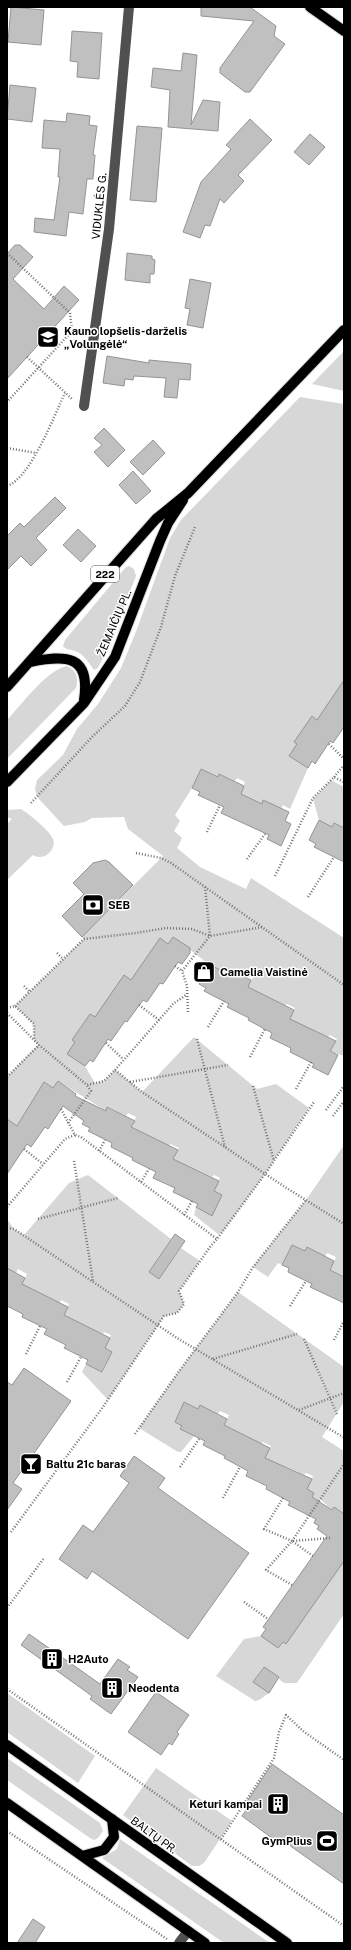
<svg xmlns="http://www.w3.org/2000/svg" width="351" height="1950" font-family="'Public Sans',sans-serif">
  <rect width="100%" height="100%" fill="#fff"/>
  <!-- green -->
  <path fill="#d7d7d7" d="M344,351V391L312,384Z
    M300,397L344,404V680L329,702L319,721L312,716L295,741L297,744L289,756L308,768L290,809L283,805L281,809L263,801L262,804L241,794L245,782L237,778L235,781L219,774L218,777L201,769L192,788L175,815L180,821L174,831L182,838L177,848L200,867L246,889L251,878L344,938V1056L330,1051L337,1039L330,1035L328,1037L289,1020L295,1008L287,1004L285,1006L246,990L253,977L244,973L242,976L224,967L222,971L210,965L173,937L168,944L160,938L132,981L97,1019L90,1014L72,1040L75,1042L67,1054L85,1066L95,1083L104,1081L115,1070L142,1092L194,1037L257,1089L276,1084L309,1108L265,1174L222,1233L218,1234L194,1215L196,1207L212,1215L214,1191L220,1178L214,1175L212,1177L195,1169L193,1171L173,1160L179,1148L170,1144L169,1146L130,1130L136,1117L128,1113L126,1116L108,1107L106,1111L58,1081L53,1088L44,1082L17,1126L7,1122V1077L38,1045L34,1041V1024L15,1006L84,939L82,937L163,856L128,829L124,817L92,818L85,822L64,826L38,798L35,789L37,780L63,755L77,729L98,704L121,668L137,629L170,538L181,520Z
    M129,566L134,569L136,576L110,643L98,668L94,670C88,662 84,654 75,651C70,649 67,651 63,646L65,640L126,567Z
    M66,666C76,669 79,678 76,688L7,759V720C23,703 45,672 66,666Z
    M331,780L344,787V828L334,823L332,827L319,820L313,799Z
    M21,809C29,814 49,830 53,839C57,850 43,862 33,855L7,880V824L12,819L7,817V810Z
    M344,1145V1277L330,1270L336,1257L327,1253L325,1257L307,1247L305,1251L292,1245L282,1265L278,1263L268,1277L253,1267L306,1200Z
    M88,1175L171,1239L149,1272L159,1279L181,1248L200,1261L179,1291L184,1304L177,1313L164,1316L108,1400L82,1372L86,1364L103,1372L112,1352L105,1348L111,1335L104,1332L103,1334L63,1317L69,1304L61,1300L60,1303L42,1294L21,1287L27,1274L18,1269L16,1273L7,1268V1219L14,1229L24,1235L69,1183Z
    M238,1292L344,1367V1402L322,1437L344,1451V1514L334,1507L332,1510L320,1499L308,1516L304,1513L314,1493L307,1489L313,1476L306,1473L304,1475L287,1467L286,1469L265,1458L271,1446L263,1442L261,1444L223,1428L229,1415L220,1411L218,1414L200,1405L198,1409L184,1402L175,1422L182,1426L180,1429L194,1436L181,1452H178L139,1428L177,1374Z
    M344,1555V1614L297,1683H284L263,1667L253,1682L269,1693L259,1700L255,1701L216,1676L244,1639L261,1636L278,1648Z
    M7,1693L95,1756L78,1783L7,1732Z
    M7,1758L100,1823L103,1831L98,1838L94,1840L90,1838L7,1780Z
    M156,1768L232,1821L204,1863L199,1866H192L123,1815Z
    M120,1839L270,1943H224L102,1858L117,1849Z"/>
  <!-- building -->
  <path fill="#c0c0c0" stroke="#949494" d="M11,7L44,10L41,45L8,42Z
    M201,7H250L276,26L274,36L285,44L250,92H245L220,73V68L254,21L201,16Z
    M72,31L102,33L99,79L77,77L78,62L70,61Z
    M183,53L197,55L191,125L203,100L220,102L218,131L168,127L170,90L151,87L153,68L181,71Z
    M10,85L36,88L32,122L7,119Z
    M67,113L90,116L89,125L97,126L93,155H95L93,179H87L83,214L69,212L66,236L34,232L35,218L54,220L60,177H58L60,149L42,148L44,120L66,122Z
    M250,119L272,140L238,175L244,181L224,203L220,199L210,226L205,225L200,238L183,232L201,182L231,149L226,145Z
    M137,126L162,128L156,202L130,200Z
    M310,134L325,147L309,165L294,152Z
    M15,245H20L33,257L13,279L44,309L64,286L79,300L7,379V254Z
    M127,253L152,256V259L155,260L154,274H150V283L125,280Z
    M190,279L211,283L203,328L187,325L190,309L185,308Z
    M107,356L149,363V360L191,364L190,380L179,379L177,398L164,397L166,378L134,376L133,380L125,379L124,386L103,383Z
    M104,428L125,450L108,467L94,452L102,445L94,438Z
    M153,440L165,453L143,475L130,462Z
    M133,471L151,491L136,504L119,485Z
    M55,497L66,508L36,538L47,550L31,566L21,556L7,570V536L20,523L24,527Z
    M78,529L96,546L81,562L63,545Z
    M344,680V727L333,743L330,741L315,764L312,761L308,768L289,756L297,744L294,742L312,716L317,720Z
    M201,769L218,777L219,774L244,786L241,794L262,804L263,800L289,812L285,821L291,824L281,846L267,839L269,835L221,813L224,807L198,795L200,792L192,788Z
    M319,820L332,827L334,823L344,828V862L314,847L316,844L309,840Z
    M105,860L109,862L133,885L82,937L62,916L84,894L73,883L93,863Z
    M173,937L190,948V953L182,964L178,962L163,984L160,983L147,1002L143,1000L127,1022L125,1021L111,1041L108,1039L93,1062L90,1060L85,1066L67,1054L75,1042L72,1040L90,1014L95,1017L124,975L131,980L160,938L168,944Z
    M209,964L222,971L224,967L251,980L248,987L294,1010L290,1019L336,1041L330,1051L338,1055L328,1075L312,1067L314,1064L290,1052L291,1048L270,1038L272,1033L248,1020L249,1018L227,1007L229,1004L204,991L206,988L199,984Z
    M58,1081L76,1094L75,1096L106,1111L107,1107L135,1121L131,1127L178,1150L173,1159L219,1181L214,1191L222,1195L212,1216L196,1207L198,1204L173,1192L175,1188L153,1178L156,1172L132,1160L133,1158L111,1147L112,1143L88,1131L90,1128L82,1124L84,1121L63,1106L48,1129L45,1127L31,1147L27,1144L7,1174V1119L17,1126L44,1082L53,1088Z
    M175,1234L185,1241L159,1279L149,1272Z
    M292,1245L305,1251L307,1247L334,1261L330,1270L344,1277V1303L310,1287L312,1284L288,1272L289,1268L282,1265Z
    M7,1268L25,1278L22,1284L68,1307L64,1315L110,1338L105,1348L112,1352L102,1372L86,1364L88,1360L64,1348L66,1345L44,1334L47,1329L22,1317L23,1314L7,1306Z
    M24,1368L71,1401L13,1483L22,1489L7,1510V1382L12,1385Z
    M184,1402L198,1409L200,1405L227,1419L224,1425L270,1448L265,1458L312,1479L307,1489L314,1493L312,1497L332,1510L334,1507L344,1514V1561L286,1644L283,1642L278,1648L261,1636L266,1629L263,1627L327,1536L317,1529L319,1526L314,1523L316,1519L288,1505L290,1502L266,1489L267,1486L246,1476L248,1471L224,1458L225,1456L203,1445L205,1441L180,1429L182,1426L175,1422Z
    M134,1456L165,1478L158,1488L249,1553L188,1639L92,1571L87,1579L59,1559L83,1525L93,1532L129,1483L120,1476Z
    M29,1634L100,1684L118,1659L130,1667L127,1670L138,1677L111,1714L90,1699L92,1696L21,1645Z
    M264,1667L279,1677L269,1693L253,1682Z
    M156,1692L189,1715L177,1732L179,1734L172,1745L169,1743L161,1755L128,1732Z
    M272,1764L344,1815V1884L282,1840L280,1844L242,1816L249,1806L246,1803Z
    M33,1919L45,1927L35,1943H17Z"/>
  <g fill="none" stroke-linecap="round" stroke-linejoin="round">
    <!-- major casing -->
    <g stroke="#dbdbdb" stroke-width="12">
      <path id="major" d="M310,7L344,31
        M30,662C65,655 91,654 84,700
        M7,687L156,519L188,493L344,330
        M7,782L84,703L115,657L160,541L168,523L183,500
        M7,1745L287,1943
        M7,1803L205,1943
        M82,1856L104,1850L114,1837L112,1819"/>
    </g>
    <!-- path -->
    <path stroke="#727272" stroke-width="2.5" stroke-dasharray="1 2" stroke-linecap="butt" d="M7,253L70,313L72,331L7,402
      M27,357L72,399
      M7,448L36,453
      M7,486C30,479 54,416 65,393
      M329,744L344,759
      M334,777L344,765
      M31,803L92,737L125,706L140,682L161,627L175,576L195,527
      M207,832L220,805
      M136,853L161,858L171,863L344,985
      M247,859L265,834
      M275,876L313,798L334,777L344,782
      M308,897L334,857
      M57,953L63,959
      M175,966L182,971
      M24,986L30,992
      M139,1005L159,1020
      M15,1006L84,939L136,933L166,928L192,929L210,936L263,927
      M7,1008L15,1006L34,1024V1040
      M188,1012L187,986L182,971L210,936L205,887
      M7,1013L39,1045L87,1085L104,1081L115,1070L142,1092L285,1187L344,1224
      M208,1027L224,1001
      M197,1039L225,1147
      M106,1043L123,1059
      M250,1057L265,1029
      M115,1070L173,1004L186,995
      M7,1077L39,1045
      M130,1082L228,1065
      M253,1086L274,1161
      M296,1089L311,1062
      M61,1109L75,1135L81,1137L217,1239
      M326,1110L344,1086
      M333,1116L344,1101
      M68,1123L91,1091L87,1085
      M24,1149L43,1164
      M99,1151L105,1140
      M74,1161L93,1281
      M141,1182L149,1169
      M7,1207L65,1139L75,1135
      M184,1215L192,1201
      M38,1219L118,1198
      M7,1228L14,1229L177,1338L343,1437L344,1439
      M290,1306L306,1281
      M304,1339L337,1414
      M334,1340L344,1321
      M26,1354L40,1326
      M213,1359L297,1334
      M67,1382L81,1357
      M299,1410L344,1393
      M135,1434L177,1374L238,1292L253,1267L306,1200
      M180,1467L199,1439
      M223,1498L240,1467
      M283,1498L264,1529L292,1541
      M11,1532L103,1407L164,1316L177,1313L184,1304L179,1291L210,1247L217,1239L265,1174L314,1102
      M313,1556L292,1541L330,1538
      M292,1585L266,1570L292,1541L344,1464
      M244,1602L268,1619
      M7,1608L44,1558
      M7,1689L344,1926
      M7,1831L167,1939
      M221,1839L274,1758L279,1732L286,1715L303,1731L344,1760"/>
    <!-- minor -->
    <path stroke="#505050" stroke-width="10" d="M84,406L109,229L129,7
      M179,1943L188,1931"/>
    <!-- major -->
    <use href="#major" stroke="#000" stroke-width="10"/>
  </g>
  <!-- icons -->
  <defs>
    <g id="school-square" transform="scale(1.15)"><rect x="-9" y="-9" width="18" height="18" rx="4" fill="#000" stroke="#fff"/><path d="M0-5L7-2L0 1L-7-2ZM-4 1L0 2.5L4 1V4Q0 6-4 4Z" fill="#fff"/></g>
    <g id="bank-square" transform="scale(1.15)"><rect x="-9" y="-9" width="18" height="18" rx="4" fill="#000" stroke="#fff"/><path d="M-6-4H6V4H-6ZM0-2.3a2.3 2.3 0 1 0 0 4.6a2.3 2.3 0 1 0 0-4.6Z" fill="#fff"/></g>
    <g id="shop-square" transform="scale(1.15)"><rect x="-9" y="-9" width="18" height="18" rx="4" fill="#000" stroke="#fff"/><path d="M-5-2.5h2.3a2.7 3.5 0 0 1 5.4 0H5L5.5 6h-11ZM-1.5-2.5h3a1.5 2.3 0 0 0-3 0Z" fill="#fff"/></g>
    <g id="bar-square" transform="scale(1.15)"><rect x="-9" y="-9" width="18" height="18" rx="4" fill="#000" stroke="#fff"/><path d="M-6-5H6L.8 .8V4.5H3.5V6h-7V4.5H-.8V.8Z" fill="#fff"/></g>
    <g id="building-square" transform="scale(1.15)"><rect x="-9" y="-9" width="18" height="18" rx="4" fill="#000" stroke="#fff"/><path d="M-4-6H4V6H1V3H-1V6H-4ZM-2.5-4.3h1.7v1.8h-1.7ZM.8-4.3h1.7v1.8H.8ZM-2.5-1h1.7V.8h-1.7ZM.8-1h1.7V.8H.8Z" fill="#fff"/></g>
    <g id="stadium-square" transform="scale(1.15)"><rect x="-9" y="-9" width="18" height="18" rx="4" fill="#000" stroke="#fff"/><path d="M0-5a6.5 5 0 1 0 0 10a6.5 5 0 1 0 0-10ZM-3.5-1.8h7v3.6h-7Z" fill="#fff"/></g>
  </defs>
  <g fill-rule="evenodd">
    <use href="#school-square" x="48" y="337"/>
    <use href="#bank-square" x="93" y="905"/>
    <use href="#shop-square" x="204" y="972"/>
    <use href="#bar-square" x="31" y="1464"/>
    <use href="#building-square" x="52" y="1659"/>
    <use href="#building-square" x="112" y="1688"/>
    <use href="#building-square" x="278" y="1804"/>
    <use href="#stadium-square" x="327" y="1841"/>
  </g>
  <g text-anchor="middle" stroke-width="3" stroke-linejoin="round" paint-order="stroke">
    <!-- shield labels -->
    <rect fill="#fff" stroke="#4c4c4c" stroke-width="1" x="91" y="566" width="28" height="16" rx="3"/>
    <g font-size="10" font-weight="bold" fill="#000">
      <text x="105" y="578">222</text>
    </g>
    <!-- street labels -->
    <g font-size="11" fill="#000" stroke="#fff">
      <text transform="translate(99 206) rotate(-84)" y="4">VIDUKLĖS G.</text>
      <text transform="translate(114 623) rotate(-67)" y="4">ŽEMAIČIŲ PL.</text>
      <text transform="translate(154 1835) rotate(36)" y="4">BALTŲ PR.</text>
    </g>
    <!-- poi labels -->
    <g font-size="11" font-weight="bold" fill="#000" stroke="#fff" text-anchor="start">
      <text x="64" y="335">Kauno lopšelis-darželis<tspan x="64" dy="13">„Volungėlė“</tspan></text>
      <text x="108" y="909">SEB</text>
      <text x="220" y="976">Camelia Vaistinė</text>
      <text x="46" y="1468">Baltu 21c baras</text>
      <text x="68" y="1663">H2Auto</text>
      <text x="128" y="1692">Neodenta</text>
      <text x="262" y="1808" text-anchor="end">Keturi kampai</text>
      <text x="312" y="1845" text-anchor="end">GymPlius</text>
    </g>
  </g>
  <!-- border -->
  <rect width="351" height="1950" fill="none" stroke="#000000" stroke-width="16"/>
</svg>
